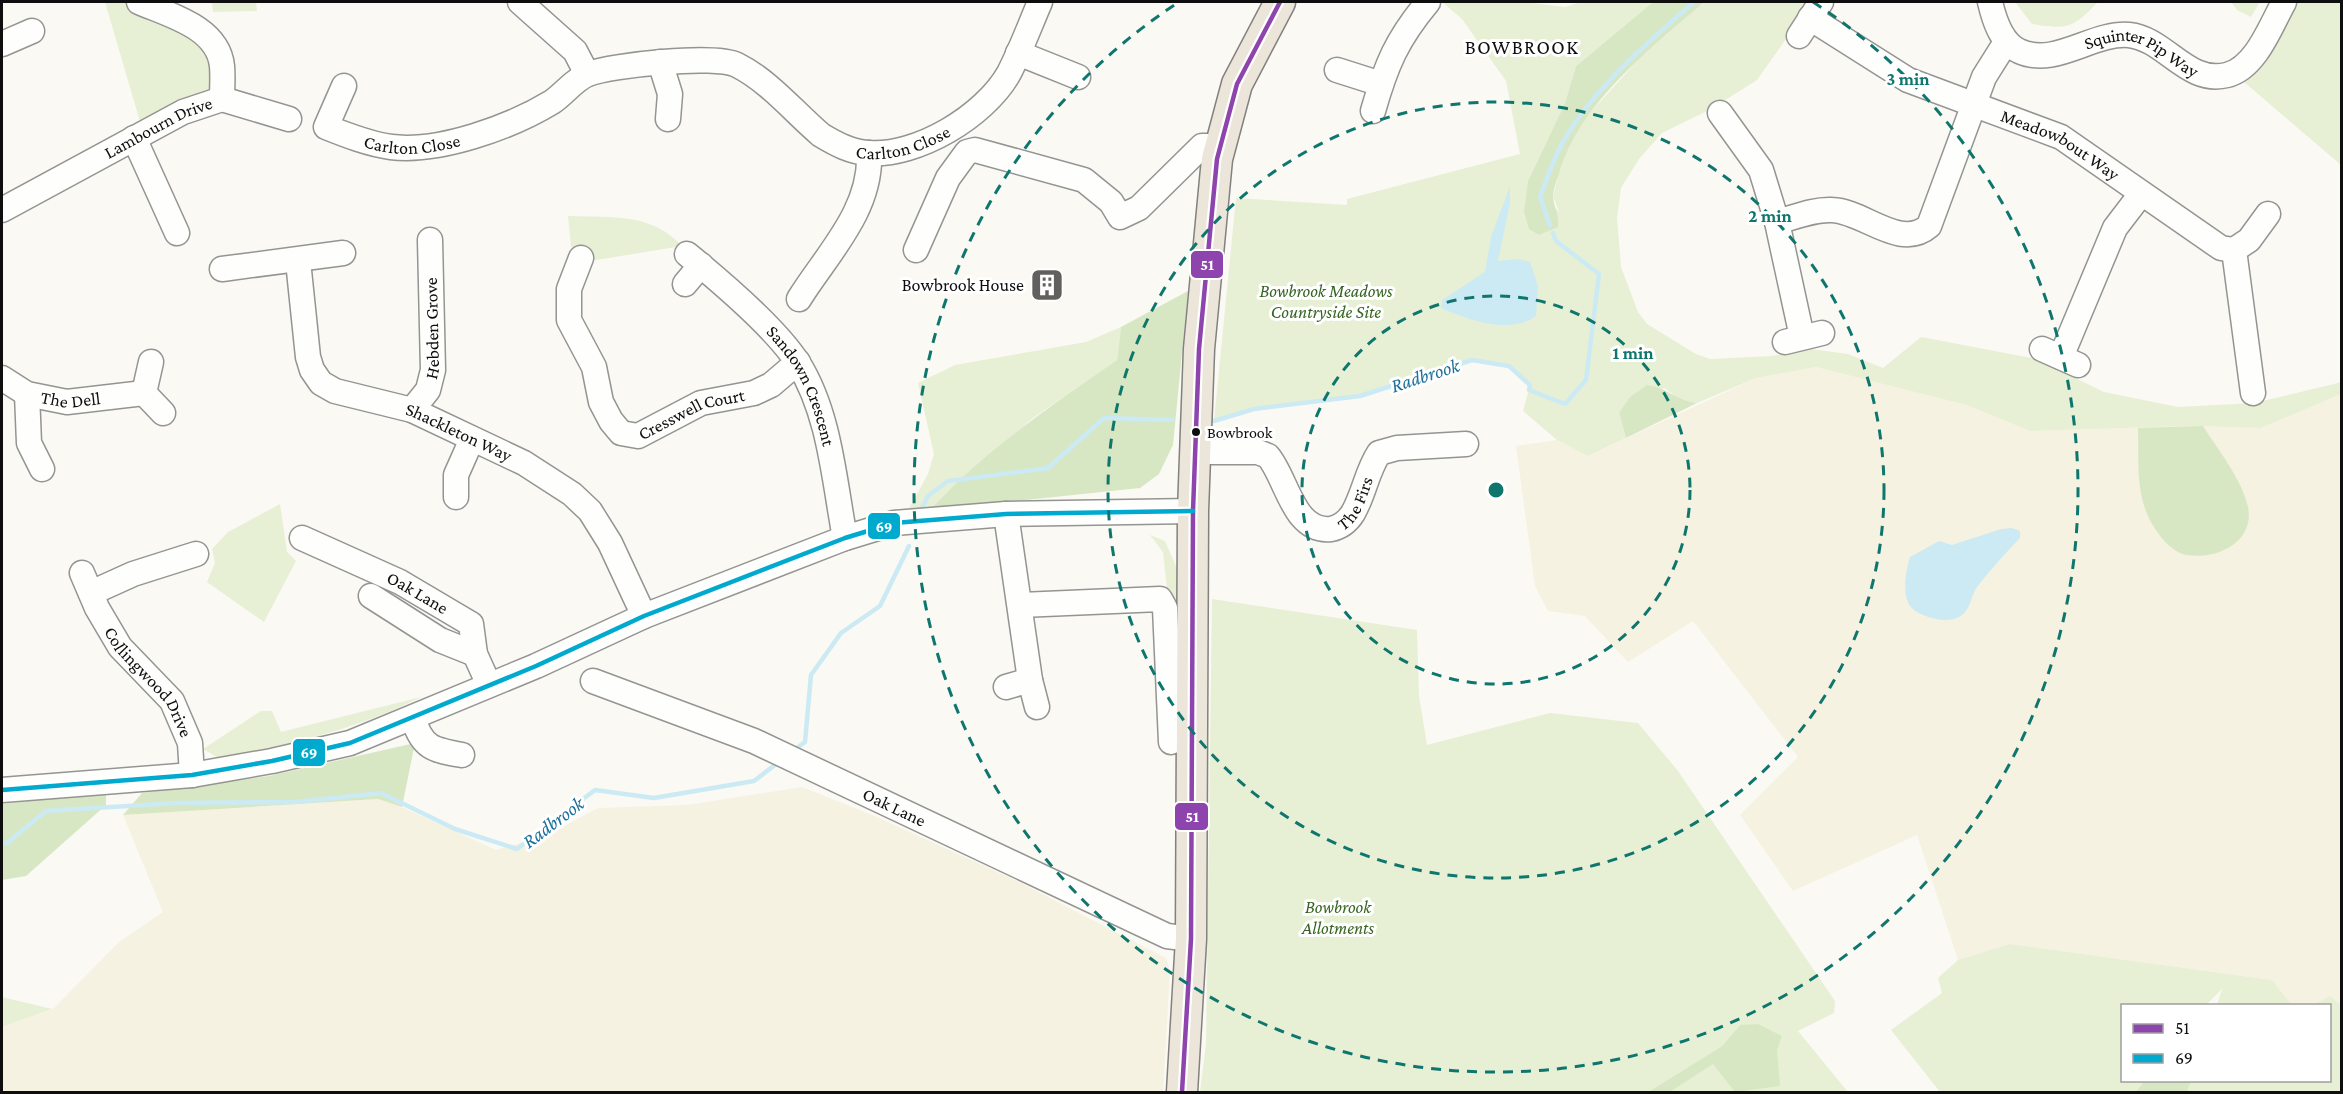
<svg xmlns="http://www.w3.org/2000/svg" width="2343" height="1094" font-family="'Crimson Pro',serif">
  <rect width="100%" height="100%" fill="#faf9f4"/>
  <!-- farmland -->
  <path fill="#f6f2e1" d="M1816,367L1967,404L2030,431L2190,426L2261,428L2341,394V1005L2330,996L2313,1005H2292L2272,980L2011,944L1958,960L1917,835L1793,891L1740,815L1798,757L1693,621L1628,662L1585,616L1548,611L1535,586L1516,446L1557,440L1588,456L1756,378Z
    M802,787L877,817L1019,882L1166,958L1170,970L1163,1092H2V1027L53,1009L119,942L163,912L123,815L378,799L402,807L496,850L548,835L598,808L687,805Z"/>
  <!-- green -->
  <path fill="#e7f0d5" d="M105,2H124L129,7C147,14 176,22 191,33C211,48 220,72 209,95L141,125Z
    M212,2H256L257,11L213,12Z
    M1442,2H1524L1565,7L1581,2H1653L1576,66L1565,103L1528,181L1559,212L1553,196L1565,151L1587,116L1639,59L1704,2H1812L1757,80L1711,109L1662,133L1639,159L1621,188L1617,218L1621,267L1638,312L1647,324L1696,354L1710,359L1772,356L1811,349L1848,354L1883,368L1921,337L2036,359L2104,392L2178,407L2255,403L2342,382L2341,394L2261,428L2190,426L2030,431L1967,405L1816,367L1756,378L1697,403L1684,402L1664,388L1619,413L1626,438L1588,456L1557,440L1523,411L1530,385L1509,367L1472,360L1360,396L1254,409L1214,421L1236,198L1347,205V199L1520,154L1506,81L1462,19Z
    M2015,2H2098C2073,28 2068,30 2032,24Z
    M2231,2H2230H2260L2251,17L2237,10Z
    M2295,2H2341V165L2244,82L2264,63Z
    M568,216C611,218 651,212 682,246L590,261L571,246Z
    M1121,327L1117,360L1033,418L947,492L930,510L906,514L928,474L934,454L918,383L955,365L1086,342Z
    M280,504L287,552L296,561L264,622L207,582L215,563L212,549L228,532Z
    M1150,535L1165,541L1176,566L1181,569L1180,709L1163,552Z
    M1212,599L1417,630L1419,696L1427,745L1550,713L1638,723L1678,771L1835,1001L1834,1013L1798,1031L1848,1092H1670L1713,1063L1719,1071L1740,1025L1722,1046L1648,1092H1200L1206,1044Z
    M421,697C359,729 289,744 222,760L203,749L261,711H272L281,732Z
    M2010,944L2272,980L2292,1005H2217L2222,989L2206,1005L2122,1006V1080L2144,1081L2136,1092H1940L1891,1030L1942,993L1938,978L1958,960Z
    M2330,996L2341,1005V1092H2187L2191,1081L2330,1080V1006L2313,1005Z
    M2,997L52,1009L2,1027Z"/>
  <!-- forest -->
  <path fill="#d8e7c3" d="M1653,2H1704C1651,49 1579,103 1559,174C1557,180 1553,190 1553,196C1554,209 1559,211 1558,227L1539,235L1529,229L1524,212L1528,181L1565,103L1576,66Z
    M1188,291L1173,445L1159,474L1140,488L930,510C984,451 1052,405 1117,360L1121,327Z
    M1647,385C1668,388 1677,401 1697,403L1626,438L1619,413L1630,397Z
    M2203,426C2218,450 2242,479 2248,507C2255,542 2217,560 2187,555C2172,553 2158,535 2151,522C2135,494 2139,459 2138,428Z
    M415,743L402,807L378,799L123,815L142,793L269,776Z
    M106,792V805L26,876L2,880V804Z
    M1758,1024L1782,1036L1777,1050L1780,1086L1735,1092L1713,1064L1670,1092H1648L1722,1046L1740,1025Z
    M2144,1081V1080L2191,1081L2187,1092H2136Z"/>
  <!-- water -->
  <path fill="#cbeaf4" d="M1510,186V203L1498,261L1519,259L1530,262L1538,286L1536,316C1509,335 1469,320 1441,308L1442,300L1485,272L1491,237Z
    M2012,528L2020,531V538C2006,553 1990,570 1977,587C1972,594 1971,605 1965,612C1954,626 1927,619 1914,610C1900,599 1906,571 1910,557L1939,541L1952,545L2001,529Z"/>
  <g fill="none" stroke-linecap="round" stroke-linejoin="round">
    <!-- stream -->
    <path stroke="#cbeaf4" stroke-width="4.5" d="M1550,225L1540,197C1547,179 1553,159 1563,142C1592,90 1650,40 1694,2
      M1214,421L1254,409L1360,396L1472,360L1509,366L1530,385L1529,390L1565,404L1586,380L1599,274L1556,241L1553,233
      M921,510L928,496L948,481L1048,468L1104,418L1172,420
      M794,750L805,742L811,675L841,633L880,606L909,546
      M2,843H7L46,811L176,803L295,802L381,793L455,829L517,849L595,790L654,798L754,781L780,761"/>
    <!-- minor casing -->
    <g stroke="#949492" stroke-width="27">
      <g id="minor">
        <path d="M520,2L575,51L587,74"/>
        <path id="s1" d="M1990,2C1994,19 2001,43 2019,51C2055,68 2092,32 2129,35C2166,39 2187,85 2227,75C2256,68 2271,25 2284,2"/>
        <path id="s2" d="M1810,18L1908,80L2061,137L2221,248L2234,250L2249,240L2268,214"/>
        <path d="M1799,36L1821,2"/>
        <path d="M2,44L32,31"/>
        <path d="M1018,53L1078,77"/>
        <path d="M660,62L670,94L668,119"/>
        <path d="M1337,70L1381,84"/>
        <path id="s3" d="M344,86L326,127C346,135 369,144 391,147C439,153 511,127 552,102C564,94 575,79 588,74C612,65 715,54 737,65C769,81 794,112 821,135C836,144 851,152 868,153C917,157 985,116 1009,73C1021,50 1030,25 1040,2"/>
        <path d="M222,99L289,119"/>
        <path d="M1373,111C1386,65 1397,39 1428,2"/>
        <path d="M1720,113L1761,170L1777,222L1802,337"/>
        <path d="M134,138L177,233"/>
        <path id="s4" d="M2,210L183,112L222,99C222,88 223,77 222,66C218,27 169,15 139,2"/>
        <path d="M1777,222C1795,217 1814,209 1832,210C1864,211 1900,251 1929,226L1984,77L2006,42"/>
        <path d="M916,250L948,178L967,152L975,150L1084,180L1111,202L1120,217L1139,208L1202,146H1220"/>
        <path d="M2234,250L2253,393"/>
        <path id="s5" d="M687,254C720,281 776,328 798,363C830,414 834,480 845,538"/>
        <path id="s6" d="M581,258L569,289V320L594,367L601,402L611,421L621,433L638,436L701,403L754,393L771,385L798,362"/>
        <path id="s7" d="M298,261L308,357L312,370L321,383L335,391L412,410L524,463L572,494L590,511L610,543L644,616"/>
        <path d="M222,269L343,253"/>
        <path d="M685,284L701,265"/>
        <path d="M799,299C827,254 872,210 869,153"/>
        <path d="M1785,342L1822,333"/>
        <path d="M2042,349L2078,365"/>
        <path d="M2061,357L2115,228L2141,194"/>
        <path d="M151,362L144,393L163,413"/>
        <path id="s8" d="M2,378L27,394L67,402L144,393"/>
        <path d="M27,394L29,443L42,469"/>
        <path id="s9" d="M412,410L428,390L433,370L430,240"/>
        <path id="s10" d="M1196,452H1258L1268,456C1287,478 1293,533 1331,529C1341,527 1348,521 1353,513C1364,494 1367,471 1379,453L1397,448L1466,444"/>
        <path d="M456,497V475L472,439"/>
        <path d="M1006,514L1030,680L1037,707"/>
        <path id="s11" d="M302,538L400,582L471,624L475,654L489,685"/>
        <path id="s12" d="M82,573L97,608L120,647L172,701L190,743L192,775"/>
        <path d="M91,593L133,574L196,554"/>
        <path d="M371,596L440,640L475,654"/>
        <path d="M1021,605L1160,599L1165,608L1171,742"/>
        <path id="s13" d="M593,681L754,741L1167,936L1191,939"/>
        <path d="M1006,687L1030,680"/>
        <path d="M413,718C422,748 433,750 462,755"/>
        <path d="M2,790L192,775L272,761L350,743L536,666L644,616L845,538L894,523L1006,514L1193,511"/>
      </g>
    </g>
    <!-- major casing -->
    <g stroke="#82817f" stroke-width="33">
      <path id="major" d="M1182,1092L1191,939L1193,511L1199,349L1217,159L1237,84L1280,2"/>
    </g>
    <!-- minor -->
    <use href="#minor" stroke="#fefefd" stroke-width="24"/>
    <!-- major -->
    <use href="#major" stroke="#ebe5da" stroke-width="30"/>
    <!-- bus-1 casing -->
    <g stroke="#fff" stroke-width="9">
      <path id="bus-1" d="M1182,1092L1191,939L1193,511L1199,349L1217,159L1237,84L1280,2"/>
    </g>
    <!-- bus-2 casing -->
    <g stroke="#fff" stroke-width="9">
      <path id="bus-2" d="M2,790L192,775L272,761L350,743L536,666L644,616L845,538L894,523L1006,514L1193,511"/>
    </g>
    <!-- bus-1 -->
    <use href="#bus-1" stroke="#8e44ad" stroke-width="4.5"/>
    <!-- bus-2 -->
    <use href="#bus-2" stroke="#00a9ce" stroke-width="4.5"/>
  </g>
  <!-- distance rings -->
  <g fill="none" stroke="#0f766e" stroke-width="3" stroke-dasharray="10 8">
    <circle cx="1496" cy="490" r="194"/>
    <circle cx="1496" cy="490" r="388"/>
    <path d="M1813 2A582 582 0 1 1 1179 2"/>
  </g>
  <!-- icons -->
  <defs>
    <g id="building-square" transform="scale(1.725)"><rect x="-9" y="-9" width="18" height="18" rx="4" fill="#61605e" stroke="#fff"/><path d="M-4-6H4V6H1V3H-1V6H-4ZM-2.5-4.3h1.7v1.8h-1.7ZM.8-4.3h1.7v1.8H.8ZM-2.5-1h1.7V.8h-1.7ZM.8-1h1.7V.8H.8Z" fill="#fff"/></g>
  </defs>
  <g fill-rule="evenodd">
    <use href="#building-square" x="1047" y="285"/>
  </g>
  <!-- markers -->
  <circle fill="#0e0e0e" stroke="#fff" stroke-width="2" cx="1196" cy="432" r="5"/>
  <g text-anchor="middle" stroke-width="6" stroke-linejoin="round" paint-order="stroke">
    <!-- bus labels -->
    <g font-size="16" fill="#0e0e0e" stroke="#fff" text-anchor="start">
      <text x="1207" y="438">Bowbrook</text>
    </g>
    <!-- street labels -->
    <g font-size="18" fill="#0e0e0e" stroke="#fff">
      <text dy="6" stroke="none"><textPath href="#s1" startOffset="189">Squinter Pip Way</textPath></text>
      <text dy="6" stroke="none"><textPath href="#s4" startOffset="177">Lambourn Drive</textPath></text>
      <text dy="6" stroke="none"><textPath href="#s3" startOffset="134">Carlton Close</textPath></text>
      <text dy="6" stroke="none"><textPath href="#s3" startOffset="676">Carlton Close</textPath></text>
      <text dy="6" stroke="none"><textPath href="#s2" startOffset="282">Meadowbout Way</textPath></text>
      <text dy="6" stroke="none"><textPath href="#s9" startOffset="88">Hebden Grove</textPath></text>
      <text dy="6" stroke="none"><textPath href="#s5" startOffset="178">Sandown Crescent</textPath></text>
      <text dy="6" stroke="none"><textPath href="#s8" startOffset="74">The Dell</textPath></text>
      <text dy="6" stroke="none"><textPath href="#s6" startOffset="266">Cresswell Court</textPath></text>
      <text dy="6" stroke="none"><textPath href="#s7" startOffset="273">Shackleton Way</textPath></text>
      <text dy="6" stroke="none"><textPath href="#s10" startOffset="213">The Firs</textPath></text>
      <text dy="6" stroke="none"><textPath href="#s11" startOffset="128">Oak Lane</textPath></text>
      <text dy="6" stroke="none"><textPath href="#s12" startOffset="129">Collingwood Drive</textPath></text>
      <text dy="6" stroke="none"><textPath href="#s13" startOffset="327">Oak Lane</textPath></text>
    </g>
    <!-- poi labels -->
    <g font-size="18" fill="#0e0e0e" stroke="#fff" text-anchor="end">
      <text x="1024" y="291">Bowbrook House</text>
    </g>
    <!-- park labels -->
    <g font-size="18" font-style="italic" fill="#366421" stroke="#fff">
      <text x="1326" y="297">Bowbrook Meadows<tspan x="1326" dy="21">Countryside Site</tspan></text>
      <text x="1338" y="913">Bowbrook<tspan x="1338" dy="21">Allotments</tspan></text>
    </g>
    <!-- neighbourhood labels -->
    <g font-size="20" letter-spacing="1.5" fill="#0e0e0e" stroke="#fff">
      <text x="1522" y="54">BOWBROOK</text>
    </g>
    <!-- water labels -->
    <g font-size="20" font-style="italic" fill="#1c719b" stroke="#fff">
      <text transform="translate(1425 375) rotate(-18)" y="7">Radbrook</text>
      <text transform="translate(553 822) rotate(-37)" y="7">Radbrook</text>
    </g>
  </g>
  <circle cx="1496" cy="490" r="9" fill="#0f766e" stroke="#fff" stroke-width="3"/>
  <g font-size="18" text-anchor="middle" font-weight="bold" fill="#0f766e" stroke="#fff" stroke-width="6" stroke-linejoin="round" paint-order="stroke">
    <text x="1908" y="85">3 min</text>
    <text x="1770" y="222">2 min</text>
    <text x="1633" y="359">1 min</text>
  </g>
  <g stroke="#fff" stroke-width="2">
    <rect x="1190" y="250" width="34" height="29" rx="6" fill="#8e44ad"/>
    <rect x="867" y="512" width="34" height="28" rx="6" fill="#00a9ce"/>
    <rect x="292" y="738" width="34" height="29" rx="6" fill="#00a9ce"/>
    <rect x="1174" y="802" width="35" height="29" rx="6" fill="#8e44ad"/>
  </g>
  <g font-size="16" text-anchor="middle" font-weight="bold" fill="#fff">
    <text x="1207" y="270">51</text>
    <text x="884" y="532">69</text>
    <text x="309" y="758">69</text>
    <text x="1192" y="822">51</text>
  </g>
  <!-- border -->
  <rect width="2343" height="1094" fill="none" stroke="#0e0e0e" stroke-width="6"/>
  <!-- legend -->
  <rect x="2121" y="1004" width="210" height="78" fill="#ffffff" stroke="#9f9f9f" stroke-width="1.5"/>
  <rect x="2133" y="1024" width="30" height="9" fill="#8e44ad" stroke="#9f9f9f" stroke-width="1.5"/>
  <text x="2175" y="1034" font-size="18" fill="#0e0e0e">51</text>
  <rect x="2133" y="1054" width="30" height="9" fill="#00a9ce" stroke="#9f9f9f" stroke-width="1.5"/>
  <text x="2175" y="1064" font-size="18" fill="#0e0e0e">69</text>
</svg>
